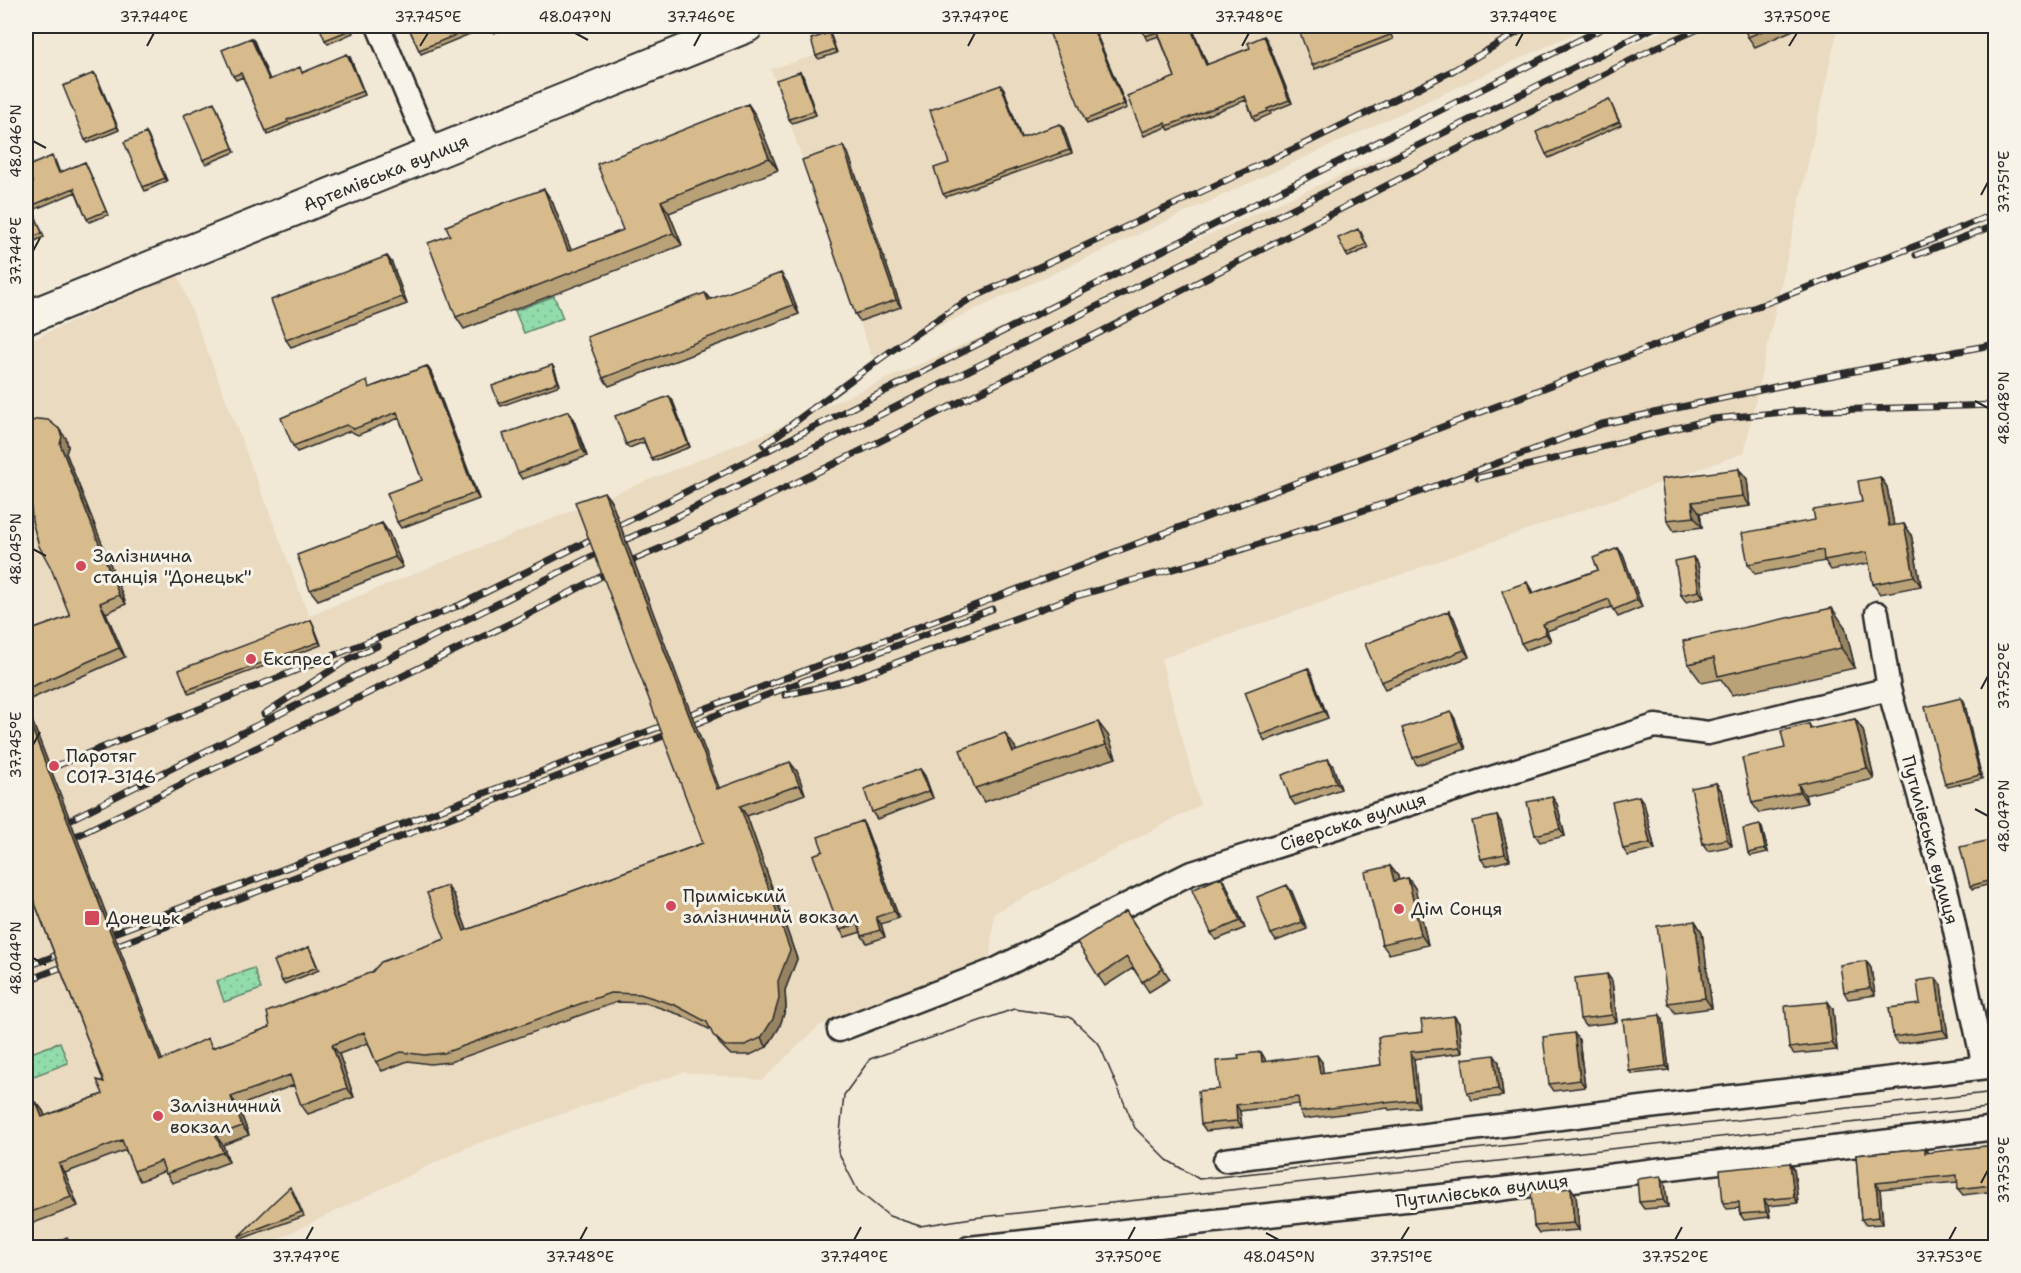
<svg xmlns="http://www.w3.org/2000/svg" width="2021" height="1273" font-family="'Shantell Sans',sans-serif">
  <defs>
    <pattern id="grass-dots" width="8" height="8" patternUnits="userSpaceOnUse" patternTransform="scale(1.5)"><rect width="8" height="8" fill="#92dcab"/><path d="M2 2h.1M6 6h.1" fill="none" stroke="#7ebd93" stroke-width="1.8" stroke-linecap="round"/></pattern>
  </defs>
  <rect width="100%" height="100%" fill="#f1e8d6"/>
  <filter id="ink" filterUnits="userSpaceOnUse"><feTurbulence type="fractalNoise" baseFrequency=".0167" numOctaves="2"/><feDisplacementMap in="SourceGraphic" scale="12" xChannelSelector="R" yChannelSelector="G"/><feConvolveMatrix kernelMatrix="1 2 1 2 8 2 1 2 1" color-interpolation-filters="sRGB"/></filter>
  <g filter="url(#ink)">
    <!-- built -->
    <path fill="#e9dac0" d="M861,26H1590L872,357L771,69L817,55L813,42Z
      M1674,26H1838L1744,453L1161,659L1200,805L994,913L989,966L819,1026L762,1080L684,1072L467,1147L262,1247H26V342L178,275L309,616L764,434Z"/>
    <!-- grass -->
    <path fill="url(#grass-dots)" stroke="#5e846b" stroke-width="1.5" d="M554,296L563,318L524,333L515,311Z
      M254,968L261,989L224,1002L217,981Z
      M60,1042L68,1063L31,1077L26,1061V1055Z"/>
    <g fill="none" stroke-linecap="round" stroke-linejoin="round">
      <!-- street casing -->
      <g stroke="#2b2b2b" stroke-width="27">
        <path id="street" d="M378,26L432,154
          M1877,613L1889,689L1948,897L1984,1067
          M839,1030L995,970L1189,874L1655,726L1708,733L1889,689
          M1225,1160L1713,1099L1996,1066
          M969,1248L1460,1194L1996,1128"/>
      </g>
      <!-- secondary casing -->
      <g stroke="#2b2b2b" stroke-width="36">
        <path id="secondary" d="M26,318L747,26"/>
      </g>
      <!-- street -->
      <use href="#street" stroke="#f7f3e8" stroke-width="22"/>
      <!-- secondary -->
      <use href="#secondary" stroke="#f7f3e8" stroke-width="32"/>
      <!-- tram -->
      <path stroke="#2b2b2b" stroke-width="1.5" d="M1996,1092L1199,1179L1167,1160L1135,1128L1099,1044L1070,1017L1014,1009L870,1059L844,1095L838,1152L858,1191L889,1216L920,1226L972,1218L1996,1107"/>
      <!-- rail casing -->
      <g stroke="#2b2b2b" stroke-width="7">
        <path id="rail" d="M1916,255L1996,225
          M764,445C832,395 898,342 970,299L1300,146L1454,70L1528,26
          M1478,478L1713,419L1795,411L1996,405
          M620,525L1607,26
          M625,540L672,519L1657,26
          M458,606L592,539
          M785,695L847,681L1073,597L1234,552L1414,494L1602,424L1803,381L1996,344
          M264,714L345,661L377,646
          M691,714L1926,242L1996,213
          M695,724L738,706L992,609
          M26,778L465,603
          M26,842L598,553
          M60,844L517,620L633,560L682,539L1089,338L1653,49L1705,26
          M98,939L662,726
          M118,945L666,735
          M26,967L70,950
          M26,981L62,967"/>
      </g>
      <!-- rail -->
      <use href="#rail" stroke="#f7f3e8" stroke-width="4.5" stroke-dasharray="14" stroke-linecap="butt"/>
    </g>
    <!-- wall -->
    <path fill="#b9a178" stroke="#2b2b2b" stroke-width="1.5" d="M349,26L353,33L328,44L325,40Z
      M408,26H489L421,54L419,50Z
      M490,26H512L494,33Z
      M1093,26L1127,108L1087,124L1085,120Z
      M1141,26H1196L1192,27L1207,65L1250,48L1264,36L1267,40L1292,103L1270,112L1271,114L1255,121L1253,117L1246,100L1169,130L1167,127L1144,136L1142,132L1175,77L1159,36L1147,40L1145,36Z
      M1387,26L1393,39L1315,69L1312,65Z
      M1743,26H1802L1755,47L1748,37Z
      M829,33L831,36L837,53L819,59L816,56Z
      M251,38L254,41L270,80L303,72L350,57L365,95L290,124V125L268,135L266,131L243,77L236,80L233,76Z
      M800,72L803,76L816,115L792,123L789,119Z
      M94,73L97,77L119,130L88,143L85,140Z
      M1001,85L1004,89L1021,138L1063,127L1072,153L946,197L943,194L949,163Z
      M1609,99L1621,125L1549,158L1546,154Z
      M748,104L756,116L778,170L669,213L682,245L464,329L456,317L552,201L571,250L623,230Z
      M216,106L235,152L206,164L203,160Z
      M146,133L148,136L167,181L145,191L143,187Z
      M843,146L848,153L901,307L860,321L855,314Z
      M55,160L60,173L85,162L87,166L108,215L89,222L87,219L76,192L33,210L44,237L26,245V186L33,183Z
      M1361,232L1368,248L1348,257L1346,254Z
      M387,256L392,263L407,304L291,347L286,340Z
      M787,282L799,314L609,386L603,378L705,293L710,299Z
      M552,365L554,368L560,385L501,406L499,403Z
      M427,366L431,372L479,499L401,528L397,522L422,480L399,418L358,435L350,431L297,452L293,446L371,387Z
      M672,399L690,447L653,461L651,458L644,442L629,448L626,444Z
      M573,418L587,456L522,479L518,473Z
      M66,438L68,447L66,453L126,604L106,613L125,657L26,701V632L70,616L32,459L26,450Z
      M1739,469L1747,479L1750,506L1700,513L1702,527L1674,531L1667,520Z
      M1880,477L1887,487L1894,526L1904,524L1911,534L1921,586L1880,594L1873,584L1869,563L1831,570L1825,561L1755,574L1748,564L1815,520L1862,502Z
      M611,501L719,788L797,771L805,794L747,816L797,959L785,990L786,1008L779,1028L767,1047L750,1055H731L720,1044L711,1030L681,1015L646,1003L617,1002L450,1062L430,1064L408,1061L382,1071L376,1062L368,1043L339,1054L354,1097L308,1114L301,1105L294,1085L238,1106L249,1135L223,1145L229,1162L172,1183L165,1171L140,1181L134,1171L126,1150L65,1173L78,1206L26,1226V1106L36,1102L43,1111L45,1116L103,1094L104,1082L26,880V705L162,1060L215,1047L270,1027L372,972L445,939L454,895L467,930L703,843Z
      M382,523L389,533L403,567L318,600L310,590Z
      M1618,548L1623,555L1642,607L1618,617L1612,607L1547,631L1551,641L1526,650L1521,643L1531,589L1533,593L1598,570Z
      M1698,564L1704,598L1686,602L1681,595Z
      M1449,611L1454,618L1469,657L1385,689L1381,682Z
      M311,620L313,624L321,645L189,694L187,690Z
      M1845,627L1855,668L1732,695L1721,679L1702,683L1688,664Z
      M1308,668L1312,675L1328,718L1265,741L1261,735Z
      M1961,698L1964,701L1982,779L1948,787L1945,784Z
      M1451,712L1455,719L1466,749L1417,765L1413,758Z
      M1855,719L1863,730L1874,779L1805,795L1807,803L1759,813L1752,803L1785,748L1809,724L1812,729Z
      M1108,735L1116,758L984,802L975,788L1015,747L1016,751Z
      M1328,759L1333,766L1341,789L1295,805L1290,798Z
      M920,769L925,776L933,798L877,819L872,812Z
      M1716,783L1721,790L1732,846L1708,851L1703,844Z
      M1552,797L1557,804L1565,836L1540,842L1535,835Z
      M1644,803L1655,850L1628,856L1623,849Z
      M1497,816L1501,822L1510,860L1486,866L1481,859Z
      M862,821L866,828L899,918L881,924L885,937L867,943L862,936L861,932L845,937L840,930L823,851Z
      M1760,825L1762,828L1768,852L1751,856L1748,853Z
      M1995,839V883L1972,889L1970,886Z
      M1390,866L1398,876V880L1408,878L1415,888L1428,945L1389,954L1382,944Z
      M1226,884L1245,928L1216,940L1211,933Z
      M1292,892L1307,929L1276,941L1271,934Z
      M1126,911L1170,979L1149,992L1133,968L1105,986L1098,976Z
      M1695,921L1702,932L1712,1008L1675,1013L1668,1003Z
      M309,947L311,951L319,970L284,984L282,981Z
      M1866,961L1871,968L1875,995L1848,999L1844,992Z
      M1607,974L1612,981L1617,1022L1585,1026L1580,1019Z
      M1941,985L1948,1037L1898,1044L1893,1037L1920,1004Z
      M1828,1002L1833,1009L1837,1050L1794,1054L1789,1048Z
      M1454,1016L1459,1023L1462,1053L1414,1059L1419,1107L1389,1110L1388,1108L1304,1119L1300,1112L1299,1104L1240,1111L1242,1127L1206,1131L1201,1124L1219,1089L1239,1059L1261,1052L1265,1059V1062H1322L1323,1073L1381,1065L1423,1032Z
      M1663,1019L1669,1070L1632,1074L1629,1071Z
      M1574,1033L1579,1040L1585,1087L1554,1091L1549,1084Z
      M1499,1062L1503,1096L1472,1100L1467,1093Z
      M1995,1145V1177H1993L1995,1191L1963,1195L1958,1189V1182L1880,1189L1883,1224L1866,1225L1861,1219L1856,1155L1925,1148L1928,1153Z
      M1790,1163L1794,1169L1798,1203L1768,1206L1770,1217L1744,1220L1740,1214L1739,1208L1727,1209L1723,1203Z
      M1661,1176L1665,1183L1668,1207L1644,1209L1639,1202Z
      M1571,1188L1576,1195L1579,1230L1539,1233L1534,1226Z
      M293,1191L304,1216L241,1239L239,1236Z"/>
    <!-- shaded-wall -->
    <path fill="#968362" stroke="#2b2b2b" stroke-width="1.5" d="M1092,26H1093L1127,108L1124,104Z
      M1190,26H1191L1209,68L1206,65Z
      M829,33L831,36L837,53L835,49Z
      M1264,36L1267,40L1292,103L1289,100Z
      M251,38L254,41L271,83L269,80Z
      M347,54L350,57L365,95L363,91Z
      M800,72L803,76L816,115L814,111Z
      M94,73L97,77L119,130L117,127Z
      M1001,85L1004,89L1022,141L1020,138Z
      M748,104L756,116L778,170L769,158Z
      M1060,124L1063,127L1072,153L1069,150Z
      M146,133L148,136L167,181L165,178Z
      M843,146L848,153L901,307L896,300Z
      M544,189L552,201L576,263L568,251Z
      M661,201L669,213L682,245L673,233Z
      M387,256L392,263L407,304L402,297Z
      M781,273L787,282L799,314L793,305Z
      M552,365L554,368L560,385L558,382Z
      M427,366L431,372L479,499L475,493Z
      M669,396L672,399L690,447L688,444Z
      M569,411L573,418L587,456L582,449Z
      M59,429L66,438L68,447L66,453L126,604L119,595L60,444Z
      M1739,469L1747,479L1750,506L1743,496Z
      M1880,477L1887,487L1896,537L1889,526Z
      M604,492L611,501L723,798L717,789Z
      M1692,502L1700,513L1702,527L1694,517Z
      M382,523L389,533L403,567L395,557Z
      M1904,524L1911,534L1921,586L1914,576Z
      M1618,548L1623,555L1642,607L1637,600Z
      M1693,557L1698,564L1704,598L1699,591Z
      M1527,582L1531,589L1536,601L1531,594Z
      M100,603L106,613L125,657L119,648Z
      M1832,608L1845,627L1855,668L1841,648Z
      M1449,611L1454,618L1469,657L1464,650Z
      M311,620L313,624L321,645L319,642Z
      M1543,624L1547,631L1551,641L1546,634Z
      M1308,668L1312,675L1328,718L1324,711Z
      M1961,698L1964,701L1982,779L1980,775Z
      M26,705L166,1070L160,1061L26,713Z
      M1451,712L1455,719L1466,749L1461,742Z
      M1855,719L1863,730L1874,779L1867,768Z
      M1098,722L1108,735L1116,758L1106,745Z
      M1005,733L1015,747L1022,766L1013,752Z
      M1328,759L1333,766L1341,789L1336,782Z
      M790,762L797,771L805,794L799,785Z
      M920,769L925,776L933,798L929,791Z
      M1716,783L1721,790L1732,846L1727,839Z
      M1798,784L1805,795L1807,803L1800,792Z
      M1639,796L1644,803L1655,850L1650,843Z
      M1552,797L1557,804L1565,836L1560,829Z
      M740,806L747,816L797,959L785,990L786,1008L779,1028L767,1047L761,1038Z
      M1497,816L1501,822L1510,860L1505,854Z
      M862,821L866,828L899,918L894,911Z
      M1760,825L1762,828L1768,852L1765,849Z
      M1390,866L1398,876L1401,892L1394,881Z
      M1221,877L1226,884L1245,928L1240,921Z
      M1408,878L1415,888L1428,945L1421,935Z
      M1287,885L1292,892L1307,929L1302,922Z
      M447,886L454,895L471,941L464,931Z
      M876,917L881,924L885,937L880,930Z
      M1695,921L1702,932L1712,1008L1705,998Z
      M1866,961L1871,968L1875,995L1870,988Z
      M1607,974L1612,981L1617,1022L1612,1015Z
      M1936,978L1941,985L1948,1037L1943,1030Z
      M1828,1002L1833,1009L1837,1050L1832,1043Z
      M1660,1015L1663,1019L1669,1070L1666,1066Z
      M1454,1016L1459,1023L1462,1053L1458,1047Z
      M1574,1033L1579,1040L1585,1087L1580,1080Z
      M332,1045L339,1054L354,1097L347,1088Z
      M1261,1052L1265,1059L1266,1069L1262,1062Z
      M1410,1052L1414,1059L1419,1107L1415,1100Z
      M1317,1055L1322,1062L1324,1080L1320,1073Z
      M1494,1055L1499,1062L1503,1096L1498,1089Z
      M231,1097L238,1106L249,1135L242,1126Z
      M36,1102L43,1111L49,1126L42,1117Z
      M1236,1105L1240,1111L1242,1127L1237,1121Z
      M216,1136L223,1145L229,1162L223,1152Z
      M1790,1163L1794,1169L1798,1203L1794,1197Z
      M59,1164L65,1173L78,1206L71,1197Z
      M1989,1171L1993,1177L1995,1191L1991,1185Z
      M1661,1176L1665,1183L1668,1207L1663,1200Z
      M1876,1183L1880,1189L1883,1224L1879,1217Z
      M1571,1188L1576,1195L1579,1230L1574,1223Z
      M1764,1200L1768,1206L1770,1217L1766,1212Z"/>
    <!-- building -->
    <path fill="#d7bb8c" stroke="#2b2b2b" stroke-width="1.5" d="M319,26H348L350,30L325,40Z
      M408,26H478L419,50Z
      M490,26H501L492,29Z
      M1050,26H1092L1124,104L1085,120L1047,27Z
      M1141,26H1190L1206,65L1250,48L1248,43L1264,36L1289,100L1267,109L1268,111L1253,117L1245,96L1167,126L1165,123L1142,132L1127,96L1175,77L1158,32L1145,36Z
      M1319,26H1386L1390,35L1312,65L1300,33Z
      M1743,26H1774L1748,37Z
      M829,33L835,49L816,56L811,39Z
      M251,38L269,80L300,67L302,73L347,54L363,91L287,120L288,122L266,131L241,73L233,76L222,50Z
      M800,72L814,111L789,119L776,80Z
      M94,73L117,127L85,140L63,86Z
      M1001,85L1020,138L1060,124L1069,150L943,194L934,168L949,163L930,110Z
      M1609,99L1619,122L1546,154L1536,132Z
      M214,102L233,148L203,160L184,115Z
      M748,104L769,158L661,201L673,233L456,317L428,243L450,235L446,226L504,203L544,189L568,251L623,230L597,164Z
      M146,133L165,178L143,187L124,142Z
      M843,146L896,300L855,314L802,160Z
      M52,156L59,173L85,162L106,211L87,219L74,188L31,206L42,233L26,240V186L33,183L26,167Z
      M1358,229L1366,244L1346,254L1338,238Z
      M387,256L402,297L286,340L271,300Z
      M781,273L793,305L603,378L587,337L705,293L708,300Z
      M552,365L558,382L499,403L492,386Z
      M427,366L475,493L397,522L387,493L422,480L397,412L354,429L346,425L293,446L281,418L367,381L369,388Z
      M669,396L688,444L651,458L643,438L626,444L615,416Z
      M569,411L582,449L518,473L503,434Z
      M38,419L48,420L59,429L62,437L60,444L119,595L100,603L119,648L26,689V632L70,616L51,568L39,546L32,521L29,471L32,458L26,450V425L27,423Z
      M1739,469L1743,496L1692,502L1694,517L1667,520L1661,479Z
      M1880,477L1889,526L1904,524L1914,576L1873,584L1867,552L1824,560L1823,550L1748,564L1742,533L1815,520L1813,510L1862,502L1858,481Z
      M604,492L717,789L790,762L799,785L740,806L790,950L778,981L779,999L773,1019L761,1038L743,1046H725L713,1035L707,1022L675,1005L640,994L610,993L444,1053L424,1055L401,1052L376,1062L364,1032L332,1045L347,1088L301,1105L290,1075L231,1097L242,1126L216,1136L223,1152L166,1174L161,1161L134,1171L122,1140L59,1164L71,1197L26,1214V1106L36,1102L42,1117L103,1094L97,1080L104,1082L26,880V713L160,1061L208,1038L212,1048L270,1027L267,1012L372,972L381,962L445,939L427,893L447,886L464,931L703,843L575,502Z
      M382,523L395,557L310,590L297,555Z
      M1618,548L1637,600L1613,610L1609,599L1543,624L1546,634L1521,643L1502,591L1527,582L1531,594L1598,570L1593,558Z
      M1693,557L1699,591L1681,595L1675,561Z
      M1832,608L1841,648L1718,676L1714,658L1688,664L1683,641Z
      M1449,611L1464,650L1381,682L1365,644Z
      M311,620L319,642L187,690L179,670Z
      M1308,668L1324,711L1261,735L1245,692Z
      M1961,698L1980,775L1945,784L1925,707Z
      M1451,712L1461,742L1413,758L1402,728Z
      M1855,719L1867,768L1798,784L1800,792L1752,803L1742,758L1785,748L1781,731L1809,724L1810,729Z
      M1098,722L1106,745L975,788L960,750L1005,733L1013,752Z
      M1328,759L1336,782L1290,798L1282,775Z
      M920,769L929,791L872,812L864,789Z
      M1716,783L1727,839L1703,844L1691,788Z
      M1639,796L1650,843L1623,849L1612,802Z
      M1552,797L1560,829L1535,835L1527,802Z
      M1497,816L1505,854L1481,859L1472,821Z
      M862,821L894,911L876,917L880,930L862,936L858,924L840,930L813,855L823,851L818,837Z
      M1760,825L1765,849L1748,853L1743,829Z
      M1995,839V879L1970,886L1960,847Z
      M1390,866L1394,881L1408,878L1421,935L1382,944L1365,872Z
      M1221,877L1240,921L1211,933L1192,890Z
      M1287,885L1302,922L1271,934L1257,897Z
      M1126,911L1163,969L1142,982L1127,957L1098,976L1077,942Z
      M1695,921L1705,998L1668,1003L1657,926Z
      M309,947L317,967L282,981L274,961Z
      M1866,961L1870,988L1844,992L1840,965Z
      M1607,974L1612,1015L1580,1019L1575,978Z
      M1936,978L1943,1030L1893,1037L1889,1008L1920,1004L1917,981Z
      M1828,1002L1832,1043L1789,1048L1785,1006Z
      M1660,1015L1666,1066L1629,1071L1623,1020Z
      M1454,1016L1458,1047L1410,1052L1415,1100L1385,1103V1101L1300,1112L1298,1097L1236,1105L1237,1121L1201,1124L1198,1091L1219,1089L1216,1061L1239,1059L1238,1055L1261,1052L1262,1062L1317,1055L1320,1073L1381,1065L1378,1037L1423,1032L1421,1020Z
      M1574,1033L1580,1080L1549,1084L1543,1037Z
      M1494,1055L1498,1089L1467,1093L1462,1059Z
      M1995,1145V1170L1989,1171L1991,1185L1958,1189L1957,1175L1876,1183L1879,1217L1861,1219L1856,1155L1925,1148V1153Z
      M1790,1163L1794,1197L1764,1200L1766,1212L1740,1214L1739,1202L1723,1203L1720,1170Z
      M1661,1176L1663,1200L1639,1202L1637,1179Z
      M290,1187L301,1212L239,1236L277,1199Z
      M1571,1188L1574,1223L1534,1226L1531,1192Z
      M67,1237L72,1248H43Z
      M160,1245L220,1247V1248L142,1247Z"/>
  </g>
  <!-- ticks -->
  <path fill="none" stroke="#2b2b2b" stroke-width="2" d="M575,33L588,40M147,46L154,33M420,46L428,33M694,46L701,33M968,46L975,33M1242,46L1249,33M1516,46L1523,33M1789,46L1797,33M33,141L46,148M1981,195L1988,182M33,251L40,238M1975,401L1988,408M33,549L46,556M1981,689L1988,676M33,745L40,732M1975,809L1988,816M33,958L46,965M1981,1183L1988,1170M1266,1233L1279,1240M306,1240L313,1227M580,1240L587,1227M854,1240L861,1227M1128,1240L1135,1227M1401,1240L1409,1227M1675,1240L1682,1227M1949,1240L1956,1227"/>
  <!-- markers -->
  <g fill="#d1495b" stroke="#f7f3e8" stroke-width="2">
    <circle cx="81" cy="566" r="6"/>
    <circle cx="251" cy="659" r="6"/>
    <circle cx="54" cy="766" r="6"/>
    <circle cx="671" cy="906" r="6"/>
    <circle cx="1399" cy="909" r="6"/>
    <rect x="84" y="910" width="16" height="16" rx="3"/>
    <circle cx="158" cy="1116" r="6"/>
  </g>
  <g text-anchor="middle" stroke-width="6" stroke-linejoin="round" paint-order="stroke">
    <!-- street labels -->
    <g font-size="18" fill="#2b2b2b" stroke="#f7f3e8">
      <text transform="translate(386 173) rotate(-22)" y="6">Артемівська вулиця</text>
      <text transform="translate(1353 822) rotate(-18)" y="6">Сіверська вулиця</text>
      <text transform="translate(1930 840) rotate(75)" y="6">Путилівська вулиця</text>
      <text transform="translate(1482 1191) rotate(-7)" y="6">Путилівська вулиця</text>
    </g>
    <!-- poi labels -->
    <g font-size="18" fill="#2b2b2b" stroke="#f7f3e8" text-anchor="start">
      <text x="93" y="562">Залізнична<tspan x="93" dy="21">станція "Донецьк"</tspan></text>
      <text x="263" y="665">Експрес</text>
      <text x="66" y="762">Паротяг<tspan x="66" dy="21">СО17-3146</tspan></text>
      <text x="683" y="902">Приміський<tspan x="683" dy="21">залізничний вокзал</tspan></text>
      <text x="1411" y="915">Дім Сонця</text>
      <text x="106" y="924">Донецьк</text>
      <text x="170" y="1112">Залізничний<tspan x="170" dy="21">вокзал</tspan></text>
    </g>
  </g>
  <!-- margin -->
  <rect width="2021" height="1273" fill="none" stroke="#f7f3e8" stroke-width="66"/>
  <rect x="33" y="33" width="1955" height="1207" fill="none" stroke="#2b2b2b" stroke-width="2"/>
  <g font-size="15" text-anchor="middle" fill="#2b2b2b">
    <text x="154" y="22">37.744°E</text>
    <text x="428" y="22">37.745°E</text>
    <text x="575" y="22">48.047°N</text>
    <text x="701" y="22">37.746°E</text>
    <text x="975" y="22">37.747°E</text>
    <text x="1249" y="22">37.748°E</text>
    <text x="1523" y="22">37.749°E</text>
    <text x="1797" y="22">37.750°E</text>
    <text transform="translate(16 141) rotate(-90)" y="5">48.046°N</text>
    <text transform="translate(2004 182) rotate(-90)" y="5">37.751°E</text>
    <text transform="translate(16 251) rotate(-90)" y="5">37.744°E</text>
    <text transform="translate(2004 408) rotate(-90)" y="5">48.048°N</text>
    <text transform="translate(16 549) rotate(-90)" y="5">48.045°N</text>
    <text transform="translate(2004 676) rotate(-90)" y="5">37.752°E</text>
    <text transform="translate(16 745) rotate(-90)" y="5">37.745°E</text>
    <text transform="translate(2004 816) rotate(-90)" y="5">48.047°N</text>
    <text transform="translate(16 958) rotate(-90)" y="5">48.044°N</text>
    <text transform="translate(2004 1170) rotate(-90)" y="5">37.753°E</text>
    <text x="306" y="1262">37.747°E</text>
    <text x="580" y="1262">37.748°E</text>
    <text x="854" y="1262">37.749°E</text>
    <text x="1128" y="1262">37.750°E</text>
    <text x="1279" y="1262">48.045°N</text>
    <text x="1401" y="1262">37.751°E</text>
    <text x="1675" y="1262">37.752°E</text>
    <text x="1949" y="1262">37.753°E</text>
  </g>
</svg>
